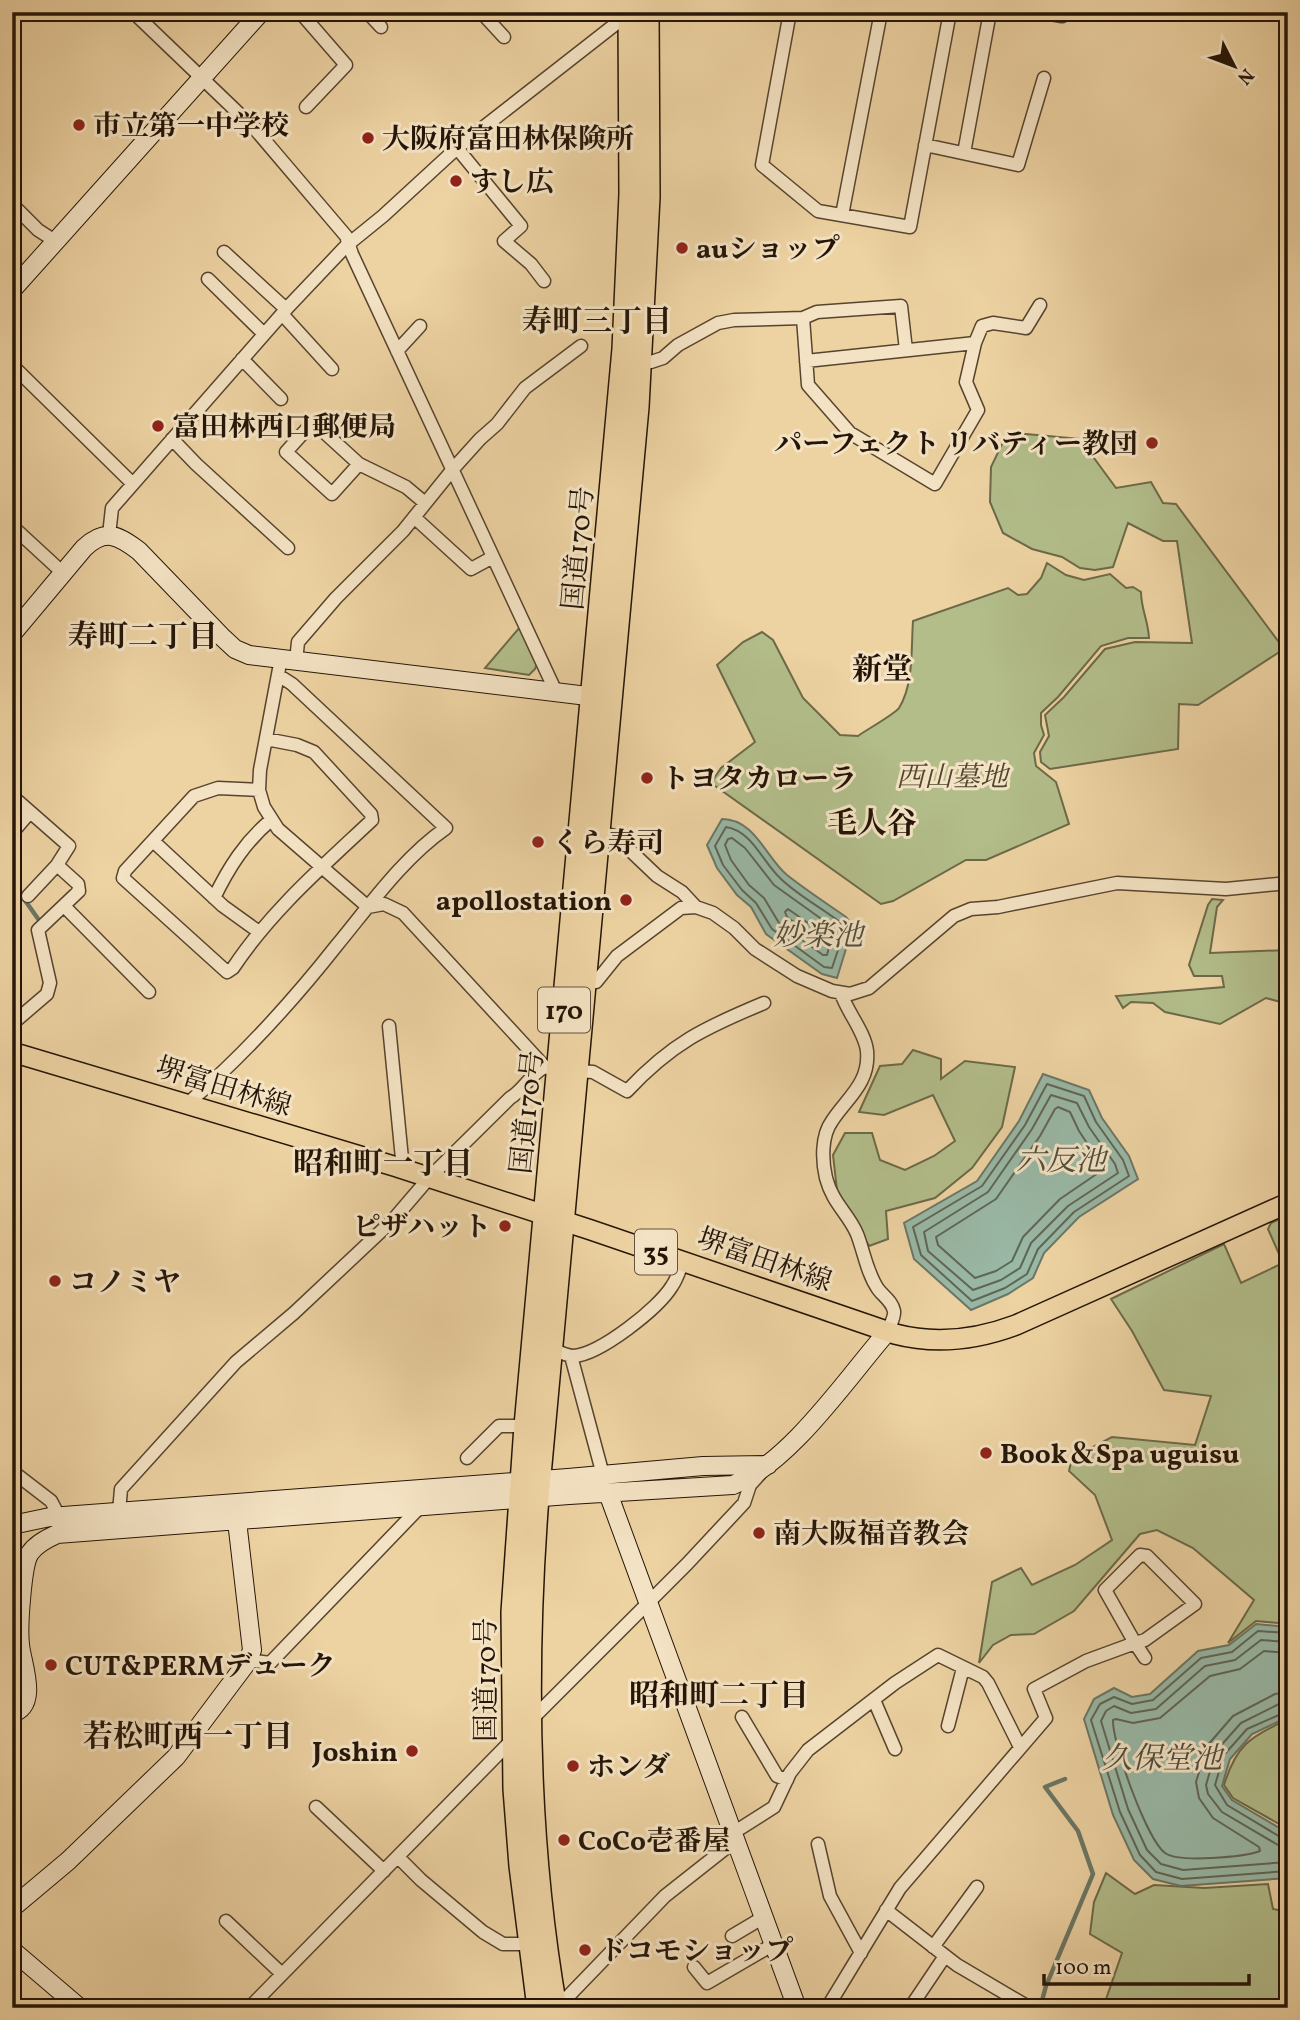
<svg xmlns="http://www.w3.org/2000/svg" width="1300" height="2020" font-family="Vollkorn,'Noto Serif JP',serif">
  <rect width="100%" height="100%" fill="#edd2a2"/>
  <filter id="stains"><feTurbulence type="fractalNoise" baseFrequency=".00286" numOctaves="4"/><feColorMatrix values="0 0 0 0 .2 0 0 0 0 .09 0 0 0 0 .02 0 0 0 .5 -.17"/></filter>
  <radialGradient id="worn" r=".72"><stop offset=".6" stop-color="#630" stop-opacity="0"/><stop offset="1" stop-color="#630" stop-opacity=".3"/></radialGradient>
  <!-- green -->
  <path fill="#b2bd8a" stroke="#6c6948" stroke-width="2" d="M1026,434L1080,439L1116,488L1151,482L1163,503L1176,504L1284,649L1198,705L1179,704L1178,749L1050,769L1041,762L1040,752L1049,736L1045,715L1064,697L1105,649L1135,642L1192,643L1177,541H1163L1128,523L1113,567L1095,570L1080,568L1062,557L1032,549L1003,533L990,502L991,467L1004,440Z
    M1047,563L1066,575L1084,580L1110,574L1126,588L1133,587L1141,592C1141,609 1148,620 1149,638H1128L1101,646L1058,697L1041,713V725L1044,735L1034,753L1036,766L1056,782L1069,824L986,860H966L893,901L881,904L711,783L721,768L755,742L717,665L743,642L762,632L773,640L803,698L840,735L858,736C866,730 895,714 899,708C914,684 911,648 913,621L1008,588L1018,595L1027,594L1041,578Z
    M520,627L537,664L535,669L529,675L485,668Z
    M1212,899L1223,900L1217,907L1210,953L1288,950V1004L1266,998L1220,1024L1165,1012L1153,1003L1131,1002L1123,1008L1116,996L1224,987L1222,976H1194L1189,965L1208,905Z
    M913,1050L941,1059V1079L965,1061L1015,1067L1002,1127L972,1168L935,1198L886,1211L888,1239L869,1246L837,1190L833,1155L845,1133H872L880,1160L905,1170L934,1156L955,1141L933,1095L884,1115L859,1112L880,1066L902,1064Z
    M1288,1215V1624L1256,1621L1228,1643L1254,1600L1193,1548L1157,1530L1140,1534L1074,1611L1034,1634L1011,1635L993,1645L979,1663L992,1582L1021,1568L1032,1585L1075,1565L1112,1540L1095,1495L1069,1471L1072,1458L1112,1437L1195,1445L1211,1396L1164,1390L1132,1331L1111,1299L1224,1244L1241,1283L1283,1263L1268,1229L1271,1223Z
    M1288,1719V1829L1233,1798L1224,1785C1237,1743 1250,1738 1288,1719Z
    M1106,1873L1135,1894L1154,1885L1204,1888L1268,1884L1273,1909L1288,1912V2008H1103L1122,1953L1090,1934L1094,1902Z"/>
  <!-- water -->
  <path fill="#99b8a6" stroke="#6b7766" stroke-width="2" d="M722,819C755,819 766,858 787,875C806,890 826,903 846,917L853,926L837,978L822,974L766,934L751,907L737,895L717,868L707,845Z
    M1043,1074L1089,1090L1102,1118L1129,1156L1138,1179L1079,1217L1044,1253L1033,1278L1008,1294L971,1310L914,1259L904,1223L977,1181L1019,1121Z
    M1256,1624L1288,1627V1717L1252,1734L1230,1759L1222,1786L1232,1800L1288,1833V1878L1181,1886L1153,1879L1134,1860L1113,1815L1084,1719L1094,1699L1114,1688L1132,1697L1150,1694L1198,1651L1229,1645Z"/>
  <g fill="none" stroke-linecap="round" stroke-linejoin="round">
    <!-- shore -->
    <path stroke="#5f6656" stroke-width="2" d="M726,827C752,831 762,861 780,878C797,895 822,908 841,923L845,929L832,968L824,967L772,929L756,903L742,890L723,865L715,846Z
      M732,838L745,848L774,885L834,928L827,955H823L779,923L764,898L749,885L731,860L725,845L728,839Z
      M788,909L821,932V938L817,939L787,917L785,912Z
      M1047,1084L1084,1096L1096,1122L1123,1160L1129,1176L1074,1212L1038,1249L1027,1274L1005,1288L972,1301L921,1255L913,1227L982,1186L1025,1125Z
      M1051,1095L1077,1103L1089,1127L1115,1164L1118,1173L1068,1206L1031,1243L1020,1268L1001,1280L973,1290L928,1251L924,1232L988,1192L1032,1129Z
      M1058,1107L1070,1112L1079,1131L1104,1169L1060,1199L1023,1237L1012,1261L996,1271L975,1278L938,1245L936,1237L996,1199L1040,1136L1055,1109Z
      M1288,1633L1258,1631L1232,1652L1201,1658L1153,1700L1132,1704L1114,1697L1100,1704L1091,1720L1120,1812L1140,1855L1156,1872L1182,1879L1288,1871
      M1288,1642L1261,1640L1235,1660L1205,1666L1156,1709L1131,1713L1114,1706L1106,1711L1101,1721L1128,1809L1147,1850L1161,1864L1183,1870L1288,1862
      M1288,1653L1264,1651L1240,1669L1210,1676L1160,1718L1133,1723L1116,1719L1113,1720C1112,1743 1147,1840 1165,1853C1179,1863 1244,1857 1260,1851L1259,1847L1213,1818L1199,1798L1196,1782L1207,1746L1233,1716L1275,1694L1288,1692
      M1288,1702L1279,1704L1241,1723L1216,1751L1206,1785L1208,1794L1222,1812L1278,1845L1288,1847
      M1288,1711L1247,1729L1224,1755L1215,1785L1227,1805L1282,1838H1288"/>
    <!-- stream -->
    <path stroke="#6b7766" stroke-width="4.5" d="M12,882L41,923
      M1040,2008L1046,1986L1093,1874L1078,1831L1045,1787L1065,1779"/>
    <!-- street casing -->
    <g stroke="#57442e" stroke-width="15">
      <path id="street" d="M133,12L255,129L346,236L352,254L556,692
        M300,12L346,65L306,107
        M367,12L381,27
        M481,12L504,37
        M790,12L762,165L818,211L910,227L950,12
        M1039,12L1062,16L1064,12
        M925,145L1018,165L1044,78
        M457,148L521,226L504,241L531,264L544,281
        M964,153L990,12
        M12,204L38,230L55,241
        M842,215L881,12
        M224,252L286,309
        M208,279L264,334
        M282,314L332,369
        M803,318L808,385L850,433L935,484L978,410L966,382L975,343L982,326L993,323L1026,328L1040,305
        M397,351L420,326
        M242,359L281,399
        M637,360L651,362L663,358L678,345L718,323L734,320L803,318L817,312L901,306L906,350
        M806,361L975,343
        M12,365L133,484
        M172,439L196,464L288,548
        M359,464L332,494L286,452L313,422L359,464L406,487L425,503
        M414,517L471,569L493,557
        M12,526L63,573
        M109,535L112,508L289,306L346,246L383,216L457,148L631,12
        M296,661L298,642L336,598L403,531L453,469L480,439L497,424L525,388L581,346
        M279,669L260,770L259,790L264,807L278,829L368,907L384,904L403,913L545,1067L552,1068
        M259,790L218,788L194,796L125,871L123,878L227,972L233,968C271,911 322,867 372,820L371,814L314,752L297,745L266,739
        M12,796L69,846L57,865L28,896
        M598,832L615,836L657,876L682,892L696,907L713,913L734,928L755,949L797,976L832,991L850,994L869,988L954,916L971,909L998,907L1117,883L1226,889L1288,883
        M12,833L30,812
        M153,841L223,906L259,932
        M214,898C229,867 245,842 271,820
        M64,906L149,992
        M581,981L596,982L617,956L681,908L696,907
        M841,993C847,1012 865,1032 867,1051C870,1083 847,1098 832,1121C821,1136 822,1161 826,1178C833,1204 848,1213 857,1234C864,1252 867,1273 878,1289C883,1296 892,1301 894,1311C895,1317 890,1325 888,1331
        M12,1024L47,994L50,983L38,930L79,891L78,884L57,865
        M389,1026L402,1159L397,1167
        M577,1071L593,1072L627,1091C672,1043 704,1028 764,1003
        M187,1104C242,1057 292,1002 337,945C370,905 403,858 446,828L292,684L278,675
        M553,1349C559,1352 567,1356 574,1356C600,1354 658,1309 672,1286C677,1279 680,1269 683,1261
        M571,1356L603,1475
        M467,1458L499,1426H525
        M12,1471L51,1501L59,1516
        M119,1512L121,1489L236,1362L294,1313L393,1220L429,1178L510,1098C524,1090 530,1074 545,1067
        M1140,1555L1147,1556L1195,1604L1145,1640L1135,1643L1105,1590Z
        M248,1660L270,1663L420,1507
        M874,1700L895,1749
        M742,1717L777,1776L787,1780
        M531,1720L687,1564L744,1503L750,1485L760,1474
        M948,1726L963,1668
        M316,1807L384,1871
        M733,1833L774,1807L790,1773L808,1750L895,1683L938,1655L983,1677L988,1683L1020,1747
        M818,1844L830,1896L861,1953
        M398,1857L421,1880L483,1932L503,1944H528
        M886,1910L957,1965L1025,2005L1024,2008
        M226,1921L282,1974
        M732,1936L764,1917
        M933,1947L977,1887
        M694,1967L707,1983L774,1944
        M249,2008L514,1738
        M557,2008L665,1896L736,1840
        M827,2008L900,1888L1046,1718L1034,1689L1086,1661L1135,1643L1145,1658
        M910,2008L945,1956"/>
    </g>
    <!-- secondary casing -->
    <g stroke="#251507" stroke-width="20">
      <path id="secondary" d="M12,290L261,12
        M12,634L84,548C105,528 118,535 139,551L221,636L235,649L249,655L604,698
        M608,1493L797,2008
        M12,1525L50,1517L568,1478L703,1466L768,1465
        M12,1713C40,1705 21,1662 20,1644C18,1628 22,1564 30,1553C36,1544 48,1538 57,1534L569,1495L733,1485C790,1463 847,1378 888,1331
        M12,1908L68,1861L176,1757L248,1661L252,1650L237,1521
        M12,1950L80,2008"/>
    </g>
    <!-- primary casing -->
    <g stroke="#251507" stroke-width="22">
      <path id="primary" d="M12,1052L397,1167L591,1230L895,1334C937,1345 976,1340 1016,1325L1288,1203"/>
    </g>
    <!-- highway casing -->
    <g stroke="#251507" stroke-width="24">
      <path id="highway" d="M538,2008L520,1866L514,1789L512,1612L525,1426L623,349L630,194L629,12
        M556,2008C527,1841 525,1666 538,1497L638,407L649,197L648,12"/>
    </g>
    <!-- street -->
    <use href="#street" stroke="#f3e2c3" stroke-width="12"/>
    <!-- secondary -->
    <use href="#secondary" stroke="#f3e2c3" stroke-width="18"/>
    <!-- primary -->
    <use href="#primary" stroke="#edd2a2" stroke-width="19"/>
    <!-- highway -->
    <use href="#highway" stroke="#edd2a2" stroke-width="21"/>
  </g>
  <!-- markers -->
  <g fill="#8f2418" stroke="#f3e2c3" stroke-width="2.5">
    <circle cx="79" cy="125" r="7"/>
    <circle cx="368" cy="138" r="7"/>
    <circle cx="456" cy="181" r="7"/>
    <circle cx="682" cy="248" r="7"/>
    <circle cx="158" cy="426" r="7"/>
    <circle cx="1152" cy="443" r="7"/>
    <circle cx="647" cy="778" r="7"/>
    <circle cx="538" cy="842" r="7"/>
    <circle cx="626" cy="900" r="7"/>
    <circle cx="505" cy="1226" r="7"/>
    <circle cx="55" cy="1281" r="7"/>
    <circle cx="986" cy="1453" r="7"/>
    <circle cx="759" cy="1533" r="7"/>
    <circle cx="51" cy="1665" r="7"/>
    <circle cx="412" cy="1751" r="7"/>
    <circle cx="573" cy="1766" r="7"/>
    <circle cx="564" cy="1840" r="7"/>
    <circle cx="585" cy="1950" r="7"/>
  </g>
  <g text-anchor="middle" stroke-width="6" stroke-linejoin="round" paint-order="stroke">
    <!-- shield labels -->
    <g fill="#f3e2c3" stroke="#63523f" stroke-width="2">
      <rect x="538" y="987.5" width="52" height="45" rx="5"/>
      <rect x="635" y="1229.5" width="42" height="45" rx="5"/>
    </g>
    <g font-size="26" font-weight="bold" fill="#251507">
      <text x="564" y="1019">170</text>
      <text x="656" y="1261">35</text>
    </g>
    <!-- poi labels -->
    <g font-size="28" font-weight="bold" fill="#251507" stroke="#f3e2c3" text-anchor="start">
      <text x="93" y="135">市立第一中学校</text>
      <text x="382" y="148">大阪府富田林保険所</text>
      <text x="470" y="191">すし広</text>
      <text x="696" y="258">auショップ</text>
      <text x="172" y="436">富田林西口郵便局</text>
      <text x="1138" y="453" text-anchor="end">パーフェクト リバティー教団</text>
      <text x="661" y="788">トヨタカローラ</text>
      <text x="552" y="852">くら寿司</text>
      <text x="612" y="910" text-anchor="end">apollostation</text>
      <text x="491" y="1236" text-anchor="end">ピザハット</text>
      <text x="69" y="1291">コノミヤ</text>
      <text x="1000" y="1463">Book＆Spa uguisu</text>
      <text x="773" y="1543">南大阪福音教会</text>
      <text x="65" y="1675">CUT&amp;PERMデューク</text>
      <text x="398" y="1761" text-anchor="end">Joshin</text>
      <text x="587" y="1776">ホンダ</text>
      <text x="578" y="1850">CoCo壱番屋</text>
      <text x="599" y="1960">ドコモショップ</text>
    </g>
    <!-- street labels -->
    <g font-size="28" fill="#251507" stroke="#f3e2c3">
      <text transform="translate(577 548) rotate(-85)" y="10">国道170号</text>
      <text transform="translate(224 1086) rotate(17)" y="10">堺富田林線</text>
      <text transform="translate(526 1112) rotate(-84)" y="10">国道170号</text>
      <text transform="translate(765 1259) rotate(19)" y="10">堺富田林線</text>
      <text transform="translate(485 1680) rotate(-90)" y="10">国道170号</text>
    </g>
    <!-- park labels -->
    <g font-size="28" font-style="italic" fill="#4f472e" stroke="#f3e2c3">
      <text x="952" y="786">西山墓地</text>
    </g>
    <!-- neighbourhood labels -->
    <g font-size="30" font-weight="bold" fill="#251507" stroke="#f3e2c3">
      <text x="597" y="331">寿町三丁目</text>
      <text x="143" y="646">寿町二丁目</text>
      <text x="882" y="679">新堂</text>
      <text x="872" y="833">毛人谷</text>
      <text x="383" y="1173">昭和町一丁目</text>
      <text x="719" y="1705">昭和町二丁目</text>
      <text x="188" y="1746">若松町西一丁目</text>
    </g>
    <!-- water labels -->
    <g font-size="30" font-style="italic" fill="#4e4e3f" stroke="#f3e2c3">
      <text x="818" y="945">妙楽池</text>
      <text x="1061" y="1170">六反池</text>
      <text x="1162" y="1768">久保堂池</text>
    </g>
  </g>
  <!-- margin -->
  <rect width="1300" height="2020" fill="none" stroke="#edd2a2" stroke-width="42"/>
  <rect x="14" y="14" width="1272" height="1992" fill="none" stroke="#251507" stroke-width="3.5"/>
  <rect x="21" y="21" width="1258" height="1978" fill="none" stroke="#251507" stroke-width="2"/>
  <!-- north arrow -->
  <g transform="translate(1234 66) rotate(132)" stroke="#f3e2c3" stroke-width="5" paint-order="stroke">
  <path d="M0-5L12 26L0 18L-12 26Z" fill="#251507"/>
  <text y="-10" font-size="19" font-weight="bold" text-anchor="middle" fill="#251507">N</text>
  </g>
  <!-- scale -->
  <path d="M1044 1974v10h205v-10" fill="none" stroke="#251507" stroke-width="3.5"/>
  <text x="1055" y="1974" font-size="21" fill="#251507" stroke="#f3e2c3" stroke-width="5" paint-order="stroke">100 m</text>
  <rect width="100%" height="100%" filter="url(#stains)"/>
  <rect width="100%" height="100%" fill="url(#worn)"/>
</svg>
